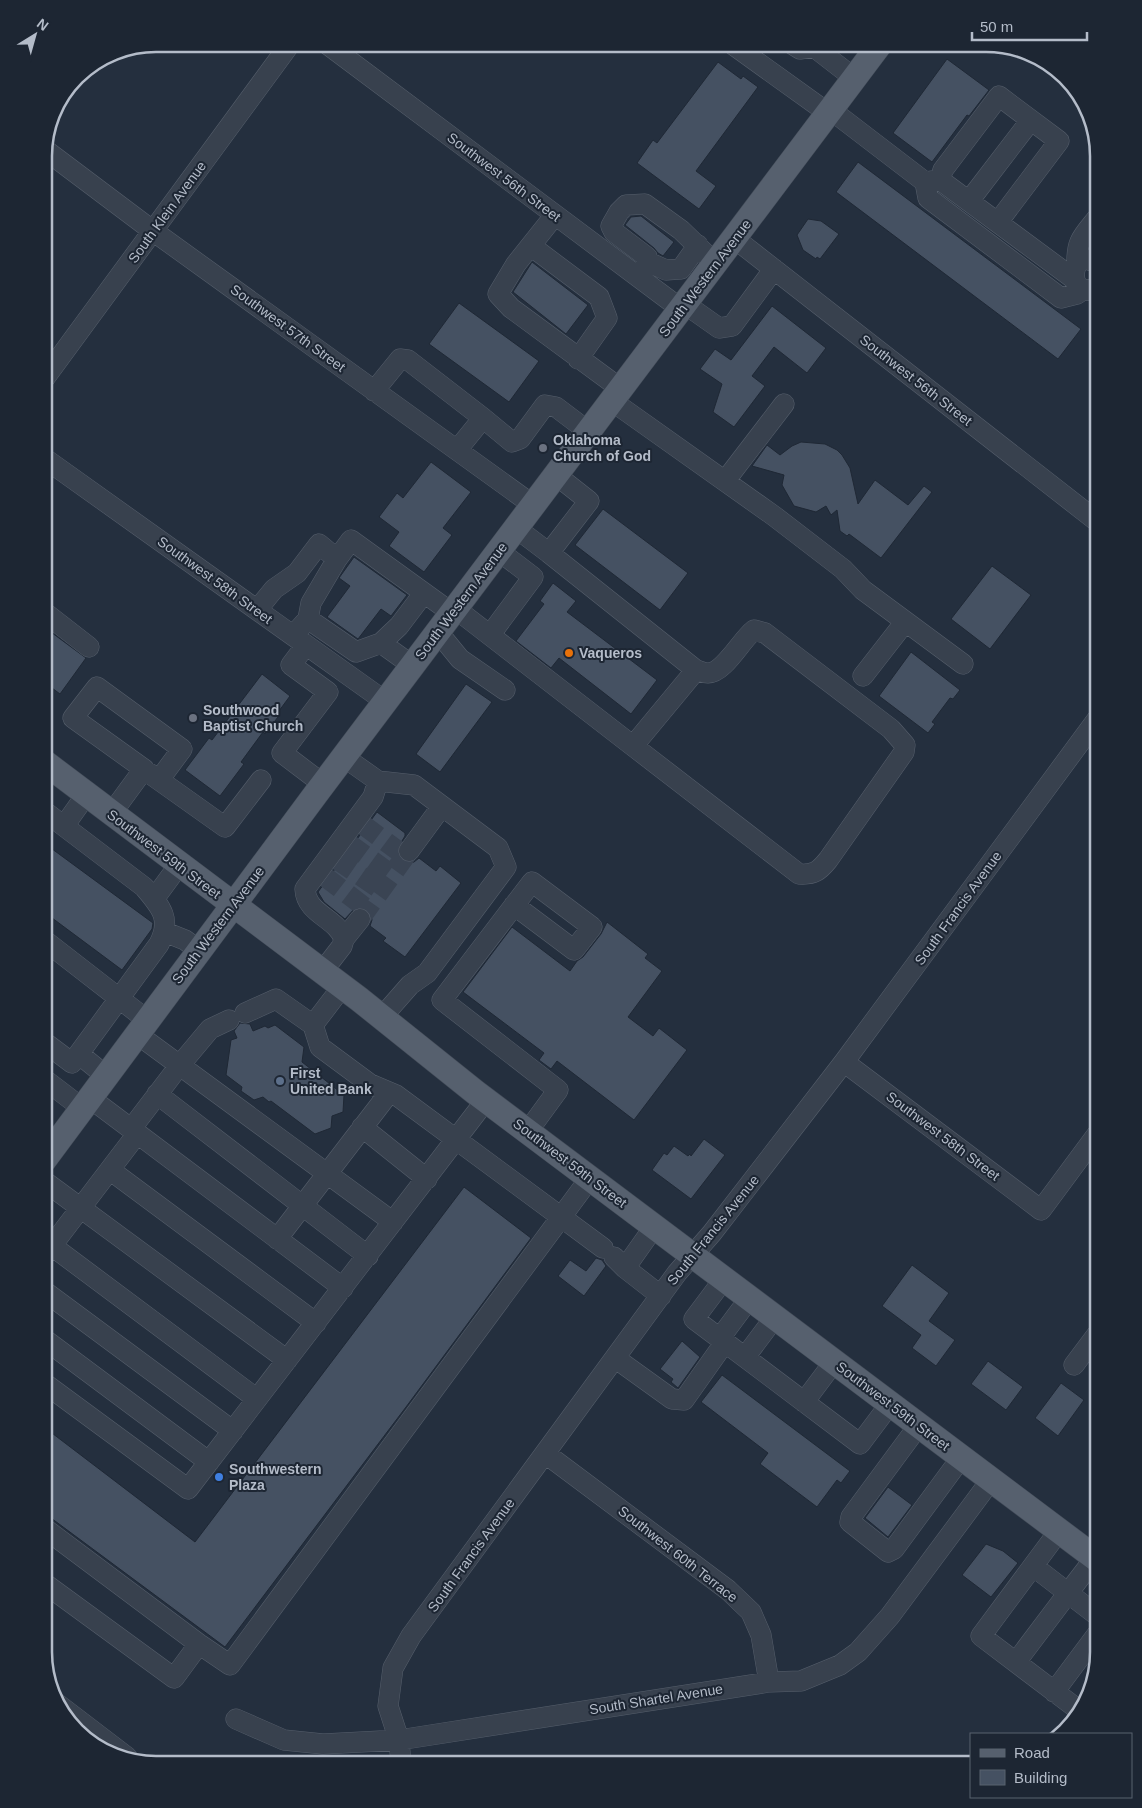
<svg xmlns="http://www.w3.org/2000/svg" width="1142" height="1808" font-family="Helvetica,sans-serif">
  <rect width="100%" height="100%" fill="#242f3e"/>
  <!-- building -->
  <path fill="#455162" stroke="#1f2835" d="M947,59L989,90L969,116L967,115L932,162L893,133Z
    M718,62L741,79L743,76L758,87L696,171L716,186L699,209L637,163L653,140L657,143Z
    M858,162L1081,329L1058,359L836,192Z
    M641,216L674,242L663,256L658,253L654,248L625,225L631,217Z
    M808,219L821,221L839,234L820,259L817,257L816,259L803,250L797,235Z
    M532,262L588,305L566,334L513,292Z
    M459,303L539,361L509,402L429,344Z
    M772,306L826,348L807,373L774,347L752,376L765,386L734,427L713,412L722,384L700,369L715,349L731,360Z
    M801,442L825,444L837,450L842,455L850,468L858,504L875,480L908,505L924,486L932,492L881,558L849,534L847,536L840,531L837,510L831,515L826,506L816,512L794,506L782,485L784,475L752,466L767,445L780,455L792,446Z
    M431,462L471,492L443,528L452,535L424,572L389,546L399,532L379,517L397,493L403,498Z
    M603,509L688,573L660,610L575,545Z
    M354,557L407,595L391,616L381,609L358,639L327,617L350,586L339,578Z
    M992,566L1031,595L990,649L951,619Z
    M553,583L576,601L567,612L657,680L631,714L559,658L551,668L516,641L544,604L540,601Z
    M44,627L86,658L60,694L44,682Z
    M911,652L960,690L953,699L950,698L932,722L935,724L928,733L879,696Z
    M262,674L290,696L276,715L278,717L265,734L263,732L241,762L244,764L220,796L185,770L209,738L212,740Z
    M466,684L492,702L440,772L416,754Z
    M377,812L405,833V836L397,849L398,855L402,860L408,863L414,862L419,858L436,871L440,866L461,883L405,957L383,941L386,938L370,926L372,920L371,915L367,909L361,907L355,908L345,919L324,902L318,892Z
    M44,843L153,923L152,929L122,970L44,912Z
    M607,922L648,954L645,958L662,971L628,1017L653,1036L659,1028L687,1050L634,1120L557,1061L551,1069L539,1060L544,1053L463,992L512,927L570,971L577,961L583,957L601,934Z
    M240,1023L250,1024L253,1031L265,1026L268,1028L275,1025L304,1047L302,1062L344,1095L343,1112L332,1116L331,1128L315,1134L271,1101L269,1102L263,1097L254,1100L241,1091L242,1087L226,1075L231,1040L237,1038L234,1031Z
    M704,1139L725,1155L691,1199L652,1170L664,1153L667,1155L674,1146L688,1156L690,1154L691,1156Z
    M464,1187L531,1238L406,1407L225,1647L51,1518L44,1516V1427L195,1542Z
    M596,1258L602,1260L606,1266L584,1296L558,1276L570,1260L586,1271Z
    M912,1265L949,1293L929,1321L955,1340L936,1366L912,1348L921,1335L882,1306Z
    M682,1341L700,1357L678,1388L671,1382L673,1379L660,1369Z
    M988,1361L1023,1387L1006,1410L971,1384Z
    M722,1375L850,1471L841,1483L837,1480L817,1507L760,1464L768,1453L701,1402Z
    M1061,1383L1084,1400L1058,1436L1035,1418Z
    M888,1487L912,1505L888,1537L865,1518Z
    M986,1544L1003,1551L1018,1563L991,1597L962,1575Z"/>
  <g fill="none" stroke-linecap="round" stroke-linejoin="round">
    <!-- minor-tunnel -->
    <path stroke="#3a4453" stroke-width="20" stroke-dasharray="20 10" stroke-linecap="butt" d="M362,824L405,856
      M348,843L392,875
      M336,859L381,890
      M324,876L367,909
      M360,919L409,851"/>
    <!-- minor casing -->
    <g stroke="#565f6c" stroke-width="21">
      <path id="minor" d="M327,44L681,309
        M732,44L828,113
        M792,44L800,49L814,47L816,44
        M814,47L854,78
        M831,110L925,182L940,180L1074,279
        M44,149L153,231L533,505
        M940,180L943,170L999,96L1059,141L998,222
        M925,182L928,198L1061,298L1077,294L1084,289
        M969,201L1031,120
        M555,215L516,264L498,294L511,308L621,389
        M734,238L1098,522
        M531,246L599,297L607,318L578,359
        M648,262L666,270L681,269L698,245
        M1077,265C1076,240 1083,236 1098,217
        M638,277L648,262L647,257L614,232L611,226L619,212L626,205L645,204L681,230L715,263
        M1098,286C1066,306 1067,243 1098,264
        M685,304L719,328L732,326L774,269
        M44,379L290,44
        M374,391L400,359L408,360L483,418L457,450
        M612,401L774,516L843,569L863,590L963,664
        M483,418L512,442L520,439L545,405L556,407L589,432
        M44,458L386,702
        M725,481L784,404
        M516,528L549,553L589,501L556,475
        M456,609L633,746L696,670L549,553
        M257,610L274,589L297,573L319,544L337,559L351,540L452,613
        M44,612L89,647
        M308,619L356,652L381,643L399,626L424,593
        M299,629L308,619L311,603L337,559
        M438,632L460,659L505,690
        M490,635L533,577L499,551
        M381,643L413,666
        M306,645L291,665L328,692L282,753L323,784
        M863,676L905,622
        M633,746L799,874C814,875 819,871 828,860L904,752L905,745L891,729L765,633L754,630C741,640 724,673 708,673C704,673 700,671 696,670
        M344,757L378,781L414,785L498,848L506,867L427,973L410,985L382,1017
        M149,773L225,827L261,780
        M111,814L144,769L73,718L97,687L182,749L159,780
        M64,826L86,795
        M409,851L442,806
        M154,899L179,865
        M514,905L574,950L592,927L532,882L442,1000L558,1090L528,1131
        M165,932L185,940L200,951
        M344,939L360,919
        M44,940L147,1020
        M322,972L342,946L344,939C337,918 306,914 305,889L373,797L378,781
        M245,1013L276,999L313,1025L320,1047L370,1084L396,1095L603,1248
        M313,1025L342,987
        M137,1034L393,1222
        M44,1042L72,1063L159,944C172,919 161,907 144,887L44,811
        M79,1054L106,1076
        M844,1062L1041,1210L1098,1133
        M44,1079L82,1108
        M157,1094L368,1256
        M90,1098L343,1288
        M362,1127L427,1179
        M131,1129L179,1066L210,1029L229,1020
        M110,1170L316,1323
        M44,1181L287,1360
        M277,1239L389,1093
        M52,1246L257,1399
        M44,1256L137,1134
        M614,1257L625,1268L661,1296
        M625,1268L654,1227
        M724,1279L694,1319L860,1444L890,1404
        M44,1291L233,1431
        M720,1338L749,1299
        M44,1339L209,1462
        M745,1357L775,1317
        M615,1358L672,1399L684,1400L725,1342
        M1074,1365L1098,1333
        M44,1383L188,1489L486,1100
        M804,1402L834,1362
        M919,1425L851,1517L850,1522L888,1552L894,1549L961,1458
        M546,1454L728,1590L751,1612L761,1635L769,1682
        M44,1528L199,1644L230,1665L590,1178
        M1059,1531L981,1636L1080,1711
        M1095,1558L1068,1593L1098,1616
        M44,1583L174,1678L199,1644
        M1016,1662L1068,1593L1033,1566
        M1054,1692L1098,1633
        M55,1702L127,1757
        M236,1719L284,1740L323,1744L399,1740L769,1682L801,1681L840,1665L858,1652L890,1616L991,1480
        M401,1764L399,1740L388,1706L393,1668L411,1636L677,1273L712,1233L844,1062L1098,718"/>
    </g>
    <!-- major casing -->
    <g stroke="#414a57" stroke-width="26">
      <path id="major" d="M44,762L359,999L475,1092L1098,1560
        M44,1160L318,791L880,44"/>
    </g>
    <!-- minor -->
    <use href="#minor" stroke="#38414e" stroke-width="20"/>
    <!-- major -->
    <use href="#major" stroke="#56606e" stroke-width="25"/>
  </g>
  <!-- markers -->
  <g fill="#6b7280" stroke="#1d2633" stroke-width="2">
    <circle cx="543" cy="448" r="5"/>
    <circle cx="193" cy="718" r="5"/>
  </g>
  <circle fill="#e8710a" stroke="#1d2633" stroke-width="2" cx="569" cy="653" r="5"/>
  <circle fill="#5c6f8a" stroke="#1d2633" stroke-width="2" cx="280" cy="1081" r="5"/>
  <circle fill="#3f7fe0" stroke="#1d2633" stroke-width="2" cx="219" cy="1477" r="5"/>
  <g text-anchor="middle" stroke-width="4" stroke-linejoin="round" paint-order="stroke">
    <!-- street labels -->
    <g font-size="14" fill="#b4bcc9" stroke="#1d2633">
      <text transform="translate(504 177) rotate(37)" y="5">Southwest 56th Street</text>
      <text transform="translate(167 212) rotate(-54)" y="5">South Klein Avenue</text>
      <text transform="translate(705 278) rotate(-53)" y="5">South Western Avenue</text>
      <text transform="translate(288 328) rotate(36)" y="5">Southwest 57th Street</text>
      <text transform="translate(916 380) rotate(38)" y="5">Southwest 56th Street</text>
      <text transform="translate(215 580) rotate(36)" y="5">Southwest 58th Street</text>
      <text transform="translate(461 601) rotate(-53)" y="5">South Western Avenue</text>
      <text transform="translate(164 854) rotate(37)" y="5">Southwest 59th Street</text>
      <text transform="translate(958 908) rotate(-54)" y="5">South Francis Avenue</text>
      <text transform="translate(218 925) rotate(-53)" y="5">South Western Avenue</text>
      <text transform="translate(943 1136) rotate(37)" y="5">Southwest 58th Street</text>
      <text transform="translate(570 1163) rotate(37)" y="5">Southwest 59th Street</text>
      <text transform="translate(713 1230) rotate(-51)" y="5">South Francis Avenue</text>
      <text transform="translate(893 1406) rotate(37)" y="5">Southwest 59th Street</text>
      <text transform="translate(678 1554) rotate(38)" y="5">Southwest 60th Terrace</text>
      <text transform="translate(471 1555) rotate(-54)" y="5">South Francis Avenue</text>
      <text transform="translate(656 1699) rotate(-9)" y="5">South Shartel Avenue</text>
    </g>
    <!-- poi labels -->
    <g font-size="14" font-weight="bold" fill="#b4bcc9" stroke="#1d2633" text-anchor="start">
      <text x="553" y="445">Oklahoma<tspan x="553" dy="16">Church of God</tspan></text>
      <text x="579" y="658">Vaqueros</text>
      <text x="203" y="715">Southwood<tspan x="203" dy="16">Baptist Church</tspan></text>
      <text x="290" y="1078">First<tspan x="290" dy="16">United Bank</tspan></text>
      <text x="229" y="1474">Southwestern<tspan x="229" dy="16">Plaza</tspan></text>
    </g>
  </g>
  <!-- crop -->
  <path d="M0 0H1142V1808H0ZM156 52H986A104 104 0 0 1 1090 156V1652A104 104 0 0 1 986 1756H156A104 104 0 0 1 52 1652V156A104 104 0 0 1 156 52Z" fill="#1d2633" fill-rule="evenodd"/>
  <path fill="none" stroke="#b4bcc9" stroke-width="2.5" d="M156 52H986A104 104 0 0 1 1090 156V1652A104 104 0 0 1 986 1756H156A104 104 0 0 1 52 1652V156A104 104 0 0 1 156 52Z"/>
  <!-- legend -->
  <rect x="970" y="1733" width="162" height="65" fill="#1d2633" stroke="#59626f"/>
  <rect x="980" y="1749" width="25" height="8" fill="#56606e" stroke="#59626f"/>
  <text x="1014" y="1758" font-size="15" fill="#b4bcc9">Road</text>
  <rect x="980" y="1770" width="25" height="15" fill="#455162" stroke="#59626f"/>
  <text x="1014" y="1783" font-size="15" fill="#b4bcc9">Building</text>
  <!-- north arrow -->
  <g transform="translate(35 35) rotate(37)" stroke="#1d2633" stroke-width="4" paint-order="stroke">
  <path d="M0-4L9 19L0 12L-9 19Z" fill="#b4bcc9"/>
  <text y="-8" font-size="14" font-weight="bold" text-anchor="middle" fill="#b4bcc9">N</text>
  </g>
  <!-- scale -->
  <path d="M972 32v8h115v-8" fill="none" stroke="#b4bcc9" stroke-width="2.5"/>
  <text x="980" y="32" font-size="15" fill="#b4bcc9" stroke="#1d2633" stroke-width="4" paint-order="stroke">50 m</text>
</svg>
